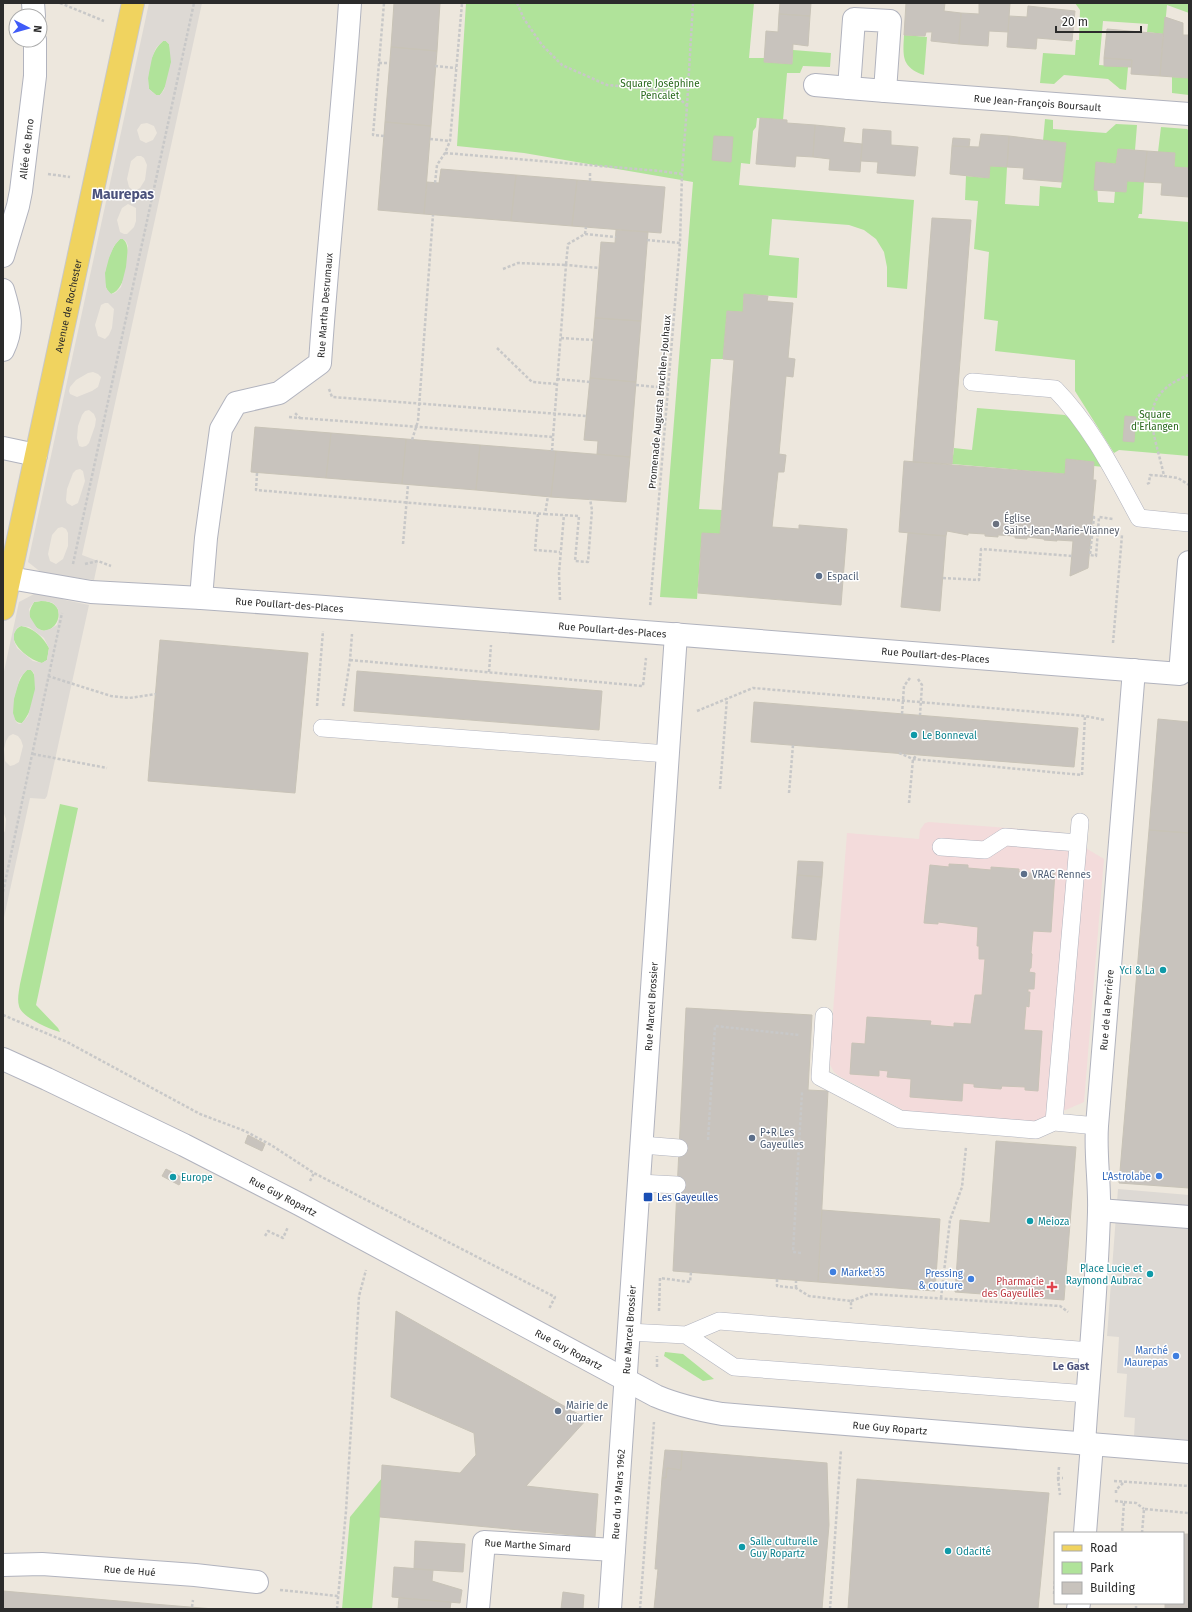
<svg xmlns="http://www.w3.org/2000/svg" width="1192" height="1612" font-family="'Fira Sans',sans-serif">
  <rect width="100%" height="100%" fill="#ede7dd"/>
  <!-- medical -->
  <path fill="#f3dbdb" d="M929,822L1059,832L1104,859L1084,1102L1038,1122L905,1111L839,1076L834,1072L829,1063L847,833L919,839L920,830L925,823Z"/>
  <!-- green -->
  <path fill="#b0e39a" d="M466,3H754L749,58H764V62L792,64L793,50L831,53L830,67L803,66L800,73H787L783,120L757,118L756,127L753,131L750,164L741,163L739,185L914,200L907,289L887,287V267L884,252L876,239L864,230L849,225L772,219L769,255L799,258L797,298L744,294L743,312L727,311L723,359H711L699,509L722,510L720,534L702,533L697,599L660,597L693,182L524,153L457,146Z
    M1075,3H1189V13L1167,5L1164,37H1163V34L1147,32L1148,24L1103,21L1099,65L1128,67L1126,90L1120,89L1108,79L1064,75L1054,84L1040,83L1043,53L1075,55L1076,40H1079L1080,10Z
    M904,35L927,37L924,75C901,67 903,56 904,35Z
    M163,41H166L169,44C174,58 170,83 160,95H156L149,89C146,74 150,52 163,41Z
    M1189,72V95L1172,93V77L1188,78Z
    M1045,119L1053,120V129L1106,133L1116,124L1137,125L1135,150L1118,149L1116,164L1096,162L1098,202L1114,203L1115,191L1126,192L1127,181L1144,182L1142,214H1139L1138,218L1189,222V456L1119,450L1114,453L1075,391V360L995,351L998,321L984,319L989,252L974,249L978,201L965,200L966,176L989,178L990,166L1007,167L1005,204L1039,206L1040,186L1061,188L1066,143L1043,141Z
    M1161,127L1187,129L1189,131V168L1174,167L1175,153L1158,152Z
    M120,239H123C134,247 126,291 111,294C97,284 109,248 120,239Z
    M977,408L1065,415L1069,418L1104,467L1094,466V462L1066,459L1065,474L952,464L954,448L972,450Z
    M41,601C77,601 50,650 32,622C27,615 30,609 34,602Z
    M21,626C34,628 43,637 49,648L47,660L42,663C28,660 0,637 21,626Z
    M27,670H31C42,681 32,713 22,723C3,724 17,677 27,670Z
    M60,804L78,808L36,1005L58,1028L60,1032C49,1029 21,1017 19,1006C17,999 19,991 20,984Z
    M665,1352L683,1354L714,1379L703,1381L664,1356Z
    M382,1478L380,1517L372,1609H342L350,1517Z"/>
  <!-- plaza -->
  <path fill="#ddd9d4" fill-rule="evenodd" d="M149,3H202L82,555L98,561L94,580L42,573L28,562ZM163,41H166L169,44L171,62L164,90L160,95H156L149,89L148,78L152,58L156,48ZM147,123L154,126L157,133L153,140L146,143L140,140L137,130L141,124ZM137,156H141L144,158L147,165L145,180L140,188L134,191L129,187L127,179L131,161ZM128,204L136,208V221L134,227L127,234H124L120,232L117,220L122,208ZM120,239H123L126,241L128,246L126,267L121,287L115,293L111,294L106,288L105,273L109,258L114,246ZM105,303H108L114,309L112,328L109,335L105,339L98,336L95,325L101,305ZM93,372L98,374L101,377L98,387L92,391L77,397L70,394L69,391L70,387L76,380L88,373ZM89,410L94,414L96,419L95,426L89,443L86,446L82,447L79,446L77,438L78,426L82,415L85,411ZM80,469L83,471L85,481L78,503L72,506L67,503L66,500L67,489L73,473L76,470ZM62,527L66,529L68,533V546L63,559L56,564L50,561L48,554L52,535L58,528Z
    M36,593L49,594L65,600L89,605L47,796L45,799L30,798L3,922V834L5,831L6,819L3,811V676L19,602ZM41,601H46L53,603L58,609L59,617L57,625L50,629L43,631L37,628L30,617L29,609L34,602ZM21,626L29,627L44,638L49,648L47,660L42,663L33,661L17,648L14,641V634L17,628ZM27,670H31L34,673L35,689L28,716L22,723L19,724L16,722L13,713L14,699L20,678ZM13,734L18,736L21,740L23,746L19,762L14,765L10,766L5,761L4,749L6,741L9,736Z
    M1118,1189L1189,1195V1440L1134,1436L1135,1418L1124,1417L1127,1374L1117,1373L1119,1337L1107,1336Z"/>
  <!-- building -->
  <path fill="#c8c3bd" stroke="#c8c3b7" d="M394,3H440L437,51L391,47Z
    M780,3H811L810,16L779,14Z
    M906,3H945L944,11L961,13L959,44L931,41L932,32H926L925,36L904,35Z
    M979,3H1010L1008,32L989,31L988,46L959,44L961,13L979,14Z
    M1028,6L1075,11L1072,41L1037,38L1036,49L1007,47L1009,16L1027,17Z
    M779,14L810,16L808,46L793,44L792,64L764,62L766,31L778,32Z
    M1165,17L1183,23V35H1189L1188,78L1160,76Z
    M1107,29L1163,34L1160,76L1131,74L1132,60L1104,58Z
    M391,47L437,51L431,126L385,122Z
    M1104,58L1132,60L1131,67L1104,66Z
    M760,118L787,120V123L815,125L813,157L796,156L795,167L756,164Z
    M385,122L431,126L424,214L378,210Z
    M815,125L845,128L843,142L862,144L860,172L829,170L830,159L813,157Z
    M863,129L891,131V145L918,147L915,176L877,173L878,162L861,161Z
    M981,134L1009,136L1007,167L990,166L989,178L950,174L952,146L979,147Z
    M714,136L733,137L731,162L712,160Z
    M1009,136L1066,143L1062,182L1023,179L1024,168L1007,167Z
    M953,138L970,139L969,147L952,146Z
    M1118,149L1147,151L1144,182L1127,181L1126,192L1094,190L1096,162L1116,164Z
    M1147,151L1175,153L1174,167L1189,168V197L1161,195L1162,183L1144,182Z
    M441,169L516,175L511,221L424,214L427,182L439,183Z
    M516,175L577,180L572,226L511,221Z
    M577,180L665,187L661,233L572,226Z
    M932,218L971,220L952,464L913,462Z
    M616,230L648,232L641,321L595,318L601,242L615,243Z
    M744,294L768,296L767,301L793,303L788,358L795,359L793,377L786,376L779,454L786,455L784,472H778L772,527L799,529V525L847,529L841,605L698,593L702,533L720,534L734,360L723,359L727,311L743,312Z
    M595,318L641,321L636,382L590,378Z
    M590,378L636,382L630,457L597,454L598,441L584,440Z
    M1125,416L1136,417L1134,442L1123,441Z
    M255,427L331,433L326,478L251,472Z
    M331,433L406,439L402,484L326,478Z
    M406,439L480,445L476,490L402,484Z
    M480,445L556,451L551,497L476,490Z
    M556,451L630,457L626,502L551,497Z
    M1066,459L1094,462L1093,480H1096L1088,568L1070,576L1073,541L1057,540V541L1044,540V539L1027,537V539L1015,538V536L998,535V537L985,536V534L968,533V535L947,531L946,536L899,532L904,461L1065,474Z
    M908,533L946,536L940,611L901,607Z
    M160,640L308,653L295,793L148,781Z
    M357,671L602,691L599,730L354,711Z
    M754,702L1078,728L1074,767L751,742Z
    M1158,719L1189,722V833L1149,830Z
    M1149,830L1189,833V1188L1119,1183Z
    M798,861L823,862L822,877L797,875Z
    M949,864L968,865V868L991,870V867L1019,869V872L1041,874L1042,871L1055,872L1051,932L1033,931L1031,953L1032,954L1031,968H1030L1029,972L1035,973L1034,989H1028V992H1030L1029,1007L1026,1006L1024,1030L1042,1031L1038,1091L1025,1090V1087L1002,1086L1001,1089L974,1087V1084L963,1083L962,1101L910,1097L911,1079L887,1077L888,1071L879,1070V1076L850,1074L852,1043L865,1044L867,1017L931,1021L930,1025L954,1027V1023L971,1024L975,995H982L985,959H979V946H977L978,927L938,922V924L924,923L930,865L949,867Z
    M797,875L822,877L816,940L792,938Z
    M686,1008L812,1015L808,1090L828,1091L818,1282L673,1271Z
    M248,1135L265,1144L262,1151L245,1143Z
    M996,1141L1076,1147L1064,1300L955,1292L960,1220L990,1223Z
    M166,1169L183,1178L179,1185L162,1176Z
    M822,1210L940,1219L935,1291L818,1282Z
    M396,1311L587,1419L526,1486L598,1494L595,1537L380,1517L382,1465L460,1473L476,1455L474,1433L391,1397Z
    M665,1450L682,1451L681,1470L667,1468L666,1478H662Z
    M682,1451L827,1463L829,1525L822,1609H654L658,1569H655L662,1478H666L667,1468L681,1470Z
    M857,1479L1049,1493L1038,1609H848Z
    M1183,1534H1189V1609H1165V1603H1183Z
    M415,1541L465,1544L463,1572L414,1569Z
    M394,1567L433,1570L432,1581L462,1590L460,1603L392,1597Z
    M3,1591L153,1604L214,1609H3Z
    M563,1592L584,1595L583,1609H561Z
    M399,1598L451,1602L450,1609H398Z"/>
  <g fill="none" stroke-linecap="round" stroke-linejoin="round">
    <!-- lane casing -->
    <g stroke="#b1b3be" stroke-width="18">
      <path id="lane" d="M972,382L1055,389C1092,427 1114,472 1139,518L1189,523
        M322,728L668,754
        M941,847L985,850L1005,837L1078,843
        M824,1016L820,1077L900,1119L1036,1130L1054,1122L1097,1126
        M1054,1122L1080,822
        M642,1145L679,1148
        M639,1183L677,1185
        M628,1332L686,1335L719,1321L1091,1351
        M686,1335L734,1367L1088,1394"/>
    </g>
    <!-- street casing -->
    <g stroke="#b1b3be" stroke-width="24">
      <g id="street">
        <path d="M33,3L34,16"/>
        <path d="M854,19L890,21L885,91L849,88Z"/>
        <path d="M815,85L849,88"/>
        <path id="s1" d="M885,91L1189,114"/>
        <path id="s2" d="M3,256L18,206L21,191L35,76V40"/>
        <path d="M3,290C10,313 14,327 3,350"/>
        <path d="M3,448L36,455"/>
        <path id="s3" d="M10,578L91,592L201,598L325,607L1180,674L1189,562"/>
        <path id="s4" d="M201,598L206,538L221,429L236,403L279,393L320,363C328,243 342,123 350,3"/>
        <path d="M1099,1210L1189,1217"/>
        <path id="s5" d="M1084,1444C1089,1366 1097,1289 1099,1212C1100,1183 1095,1155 1097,1126L1134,670"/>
        <path d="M1085,1533L1092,1444"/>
        <path id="s6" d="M3,1565L42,1564L195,1575L257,1582"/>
        <path id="s7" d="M478,1609L484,1542L614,1550"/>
        <path id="s8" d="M610,1609L676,634"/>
        <path d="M1078,1609L1079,1603"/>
      </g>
    </g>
    <!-- secondary casing -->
    <g stroke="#b1b3be" stroke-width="24">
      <g id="secondary">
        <path id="s9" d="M3,1059L47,1079L184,1145L299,1204L656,1396C677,1405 699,1410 722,1414L1189,1452"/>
      </g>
    </g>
    <!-- primary casing -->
    <g stroke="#c8c8c8" stroke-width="24">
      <g id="primary">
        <path id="s10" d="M3,609L133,3"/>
      </g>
    </g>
    <!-- path -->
    <path stroke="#c8c8c8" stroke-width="2.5" stroke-dasharray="3 2" stroke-linecap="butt" d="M60,3L104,21
      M517,3L524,19L542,45L562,65L607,85L669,91L678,97L687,106L682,174L680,243L650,607
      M379,63H389
      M435,66L456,68
      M687,106L693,3
      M384,136L373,135L384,3
      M430,139L450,141
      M445,153L660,171L682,174
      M48,174L70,177
      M590,181V171
      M435,183L437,165L445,153L450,141L462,3
      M585,234L616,237
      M647,240L680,243
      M503,269L518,263L566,265L568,244L585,234L586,227
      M561,338L593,340
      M497,348L532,382L557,384
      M1189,375C1133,397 1155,432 1164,476L1178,478L1189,485
      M557,379L590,382
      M636,385L668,388
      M329,389L332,397L586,416
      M289,417L300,418L295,413
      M300,418L553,437
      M412,440L418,421L433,215
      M552,451L566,265L599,268
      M257,473L256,490L545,514L548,496
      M1147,484L1149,483L1150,475L1164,476
      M538,514L535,550L560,552
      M545,514L579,516L575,561L588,562L592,510L590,499
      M1093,517H1094L1090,555L1096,556L1099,517L1113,519
      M403,544L408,485
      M73,564L194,3
      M85,564L98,561L111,566
      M943,578L979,580L981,549L1072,556
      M560,600L559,573L564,515
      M1113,643L1122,535
      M350,660L643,686L646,658
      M489,672L491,645
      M48,676L111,696L129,698L156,694
      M918,679L922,685L920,715
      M317,706L323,631
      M343,706L350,660L352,634
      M697,711L753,688L1085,716L1105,720
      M902,714L904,686L910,678
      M899,753L913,759L1082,775L1085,716
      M33,754L107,768
      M720,789L727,698
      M789,793L793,745
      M909,803L913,759L917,755
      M3,892L62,613
      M3,1015L67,1042L200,1114L245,1131L271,1145L314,1173L555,1297L549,1309
      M708,1140L715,1026L799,1035
      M310,1181L314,1173
      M265,1236L268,1231L283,1238L288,1227
      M801,1253L793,1252L802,1092
      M777,1279V1286L796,1288L809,1296L851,1301V1309
      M796,1288V1281
      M941,1298L950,1220L962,1187L966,1147
      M851,1301L870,1294L1060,1306L1068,1312
      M659,1311L660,1278L690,1282L691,1272
      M657,1367V1356
      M1059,1467L1058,1478H1063
      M1058,1478L1060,1495
      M1114,1481L1189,1486
      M1116,1493V1490L1123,1483
      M1115,1501L1124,1502L1122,1533
      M1124,1502L1136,1503L1144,1509
      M1142,1533L1144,1509L1189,1513
      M280,1590L338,1596
      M1054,1594L1055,1579
      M192,1607L193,1600
      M337,1609L346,1511L359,1296L366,1270
      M640,1609L654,1422
      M830,1609L841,1450
      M1136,1609V1603"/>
    <!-- lane -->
    <use href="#lane" stroke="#fff" stroke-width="17"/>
    <!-- street -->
    <use href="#street" stroke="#fff" stroke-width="22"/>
    <!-- secondary -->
    <use href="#secondary" stroke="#fff" stroke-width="22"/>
    <!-- primary -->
    <use href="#primary" stroke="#f0d35f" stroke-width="22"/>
  </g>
  <!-- markers -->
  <circle fill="#6b7280" stroke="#fff" stroke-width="1.5" cx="996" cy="524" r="4"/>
  <g fill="#5c6f8a" stroke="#fff" stroke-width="1.5">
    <circle cx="819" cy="576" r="4"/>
    <circle cx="1024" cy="874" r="4"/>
    <circle cx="752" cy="1138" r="4"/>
    <circle cx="558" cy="1411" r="4"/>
  </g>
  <g fill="#0f9aa8" stroke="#fff" stroke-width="1.5">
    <circle cx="914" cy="735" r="4"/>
    <circle cx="1163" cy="970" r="4"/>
    <circle cx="173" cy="1177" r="4"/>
    <circle cx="1030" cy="1221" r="4"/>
    <circle cx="1150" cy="1274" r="4"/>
    <circle cx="742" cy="1547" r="4"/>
    <circle cx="948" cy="1551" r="4"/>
  </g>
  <g fill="#3f7fe0" stroke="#fff" stroke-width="1.5">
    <circle cx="1159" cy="1176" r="4"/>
    <circle cx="833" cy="1272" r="4"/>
    <circle cx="971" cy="1279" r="4"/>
    <circle cx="1176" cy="1356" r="4"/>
  </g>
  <rect fill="#1a4fb4" stroke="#fff" stroke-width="1.5" x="643" y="1192" width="10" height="10" rx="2"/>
  <path fill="#e0444e" stroke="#fff" stroke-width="1.5" d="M1050 1281h4v4h4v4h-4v4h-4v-4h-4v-4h4z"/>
  <g text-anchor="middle" stroke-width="3" stroke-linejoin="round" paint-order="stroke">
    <!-- park labels -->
    <g font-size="10" fill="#28681b" stroke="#fff">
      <text x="660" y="87">Square Joséphine<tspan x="660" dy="12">Pencalet</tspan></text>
      <text x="1155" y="418">Square<tspan x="1155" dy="12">d'Erlangen</tspan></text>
    </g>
    <!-- street labels -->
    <g font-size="10" fill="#2b2b2b" stroke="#fff">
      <text dy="4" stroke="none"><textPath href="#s1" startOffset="153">Rue Jean-François Boursault</textPath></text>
      <text dy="4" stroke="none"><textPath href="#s2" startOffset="110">Allée de Brno</textPath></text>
      <text dy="4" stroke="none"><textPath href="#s4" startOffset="353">Rue Martha Desrumaux</textPath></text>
      <text dy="4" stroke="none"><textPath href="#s10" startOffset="310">Avenue de Rochester</textPath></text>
      <text transform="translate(659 402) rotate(-85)" y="4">Promenade Augusta Bruchlen-Jouhaux</text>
      <text dy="4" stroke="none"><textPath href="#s3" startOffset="281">Rue Poullart-des-Places</textPath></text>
      <text dy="4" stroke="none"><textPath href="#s3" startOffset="605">Rue Poullart-des-Places</textPath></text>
      <text dy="4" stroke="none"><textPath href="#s3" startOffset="929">Rue Poullart-des-Places</textPath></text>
      <text dy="4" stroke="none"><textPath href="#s8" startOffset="604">Rue Marcel Brossier</textPath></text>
      <text dy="4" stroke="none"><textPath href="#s5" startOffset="435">Rue de la Perrière</textPath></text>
      <text dy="4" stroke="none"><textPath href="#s9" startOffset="312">Rue Guy Ropartz</textPath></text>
      <text dy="4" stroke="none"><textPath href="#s8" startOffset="280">Rue Marcel Brossier</textPath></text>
      <text dy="4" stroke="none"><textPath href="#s9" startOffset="636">Rue Guy Ropartz</textPath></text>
      <text dy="4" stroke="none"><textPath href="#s9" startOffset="972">Rue Guy Ropartz</textPath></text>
      <text dy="4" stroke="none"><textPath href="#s8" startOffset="115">Rue du 19 Mars 1962</textPath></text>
      <text dy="4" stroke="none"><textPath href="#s7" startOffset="111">Rue Marthe Simard</textPath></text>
      <text dy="4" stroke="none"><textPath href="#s6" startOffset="127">Rue de Hué</textPath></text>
    </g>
    <!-- worship labels -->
    <g font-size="10" fill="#5b616d" stroke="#fff" text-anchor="start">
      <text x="1004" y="522">Église<tspan x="1004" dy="12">Saint-Jean-Marie-Vianney</tspan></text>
    </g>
    <!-- service labels -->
    <g font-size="10" fill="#4e5e75" stroke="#fff" text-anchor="start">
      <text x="827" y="580">Espacil</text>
      <text x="1032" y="878">VRAC Rennes</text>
      <text x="760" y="1136">P+R Les<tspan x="760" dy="12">Gayeulles</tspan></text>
      <text x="566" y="1409">Mairie de<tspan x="566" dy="12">quartier</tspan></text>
    </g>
    <!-- culture labels -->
    <g font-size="10" fill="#0d838f" stroke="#fff" text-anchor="start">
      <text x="922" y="739">Le Bonneval</text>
      <text x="1155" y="974" text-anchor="end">Yci &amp; La</text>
      <text x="181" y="1181">Europe</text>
      <text x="1038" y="1225">Meioza</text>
      <text x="1142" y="1272" text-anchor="end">Place Lucie et<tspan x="1142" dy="12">Raymond Aubrac</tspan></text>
      <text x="750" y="1545">Salle culturelle<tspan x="750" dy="12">Guy Ropartz</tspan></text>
      <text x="956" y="1555">Odacité</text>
    </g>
    <!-- shop labels -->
    <g font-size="10" fill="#366cbe" stroke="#fff" text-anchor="end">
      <text x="1151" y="1180">L'Astrolabe</text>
      <text x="841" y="1276" text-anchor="start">Market 35</text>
      <text x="963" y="1277">Pressing<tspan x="963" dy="12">&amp; couture</tspan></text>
      <text x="1168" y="1354">Marché<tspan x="1168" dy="12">Maurepas</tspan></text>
    </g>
    <!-- transit labels -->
    <g font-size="10" fill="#164399" stroke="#fff" text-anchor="start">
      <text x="657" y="1201">Les Gayeulles</text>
    </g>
    <!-- health labels -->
    <g font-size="10" fill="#be3a42" stroke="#fff" text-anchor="end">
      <text x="1044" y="1285">Pharmacie<tspan x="1044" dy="12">des Gayeulles</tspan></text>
    </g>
    <!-- neighbourhood labels -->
    <g font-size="11" font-weight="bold" fill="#4b527c" stroke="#fff">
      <text x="1071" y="1370">Le Gast</text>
    </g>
    <!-- district labels -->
    <g font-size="14" font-weight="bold" fill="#4b527c" stroke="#fff">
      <text x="123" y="199">Maurepas</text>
    </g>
  </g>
  <!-- border -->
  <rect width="1192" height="1612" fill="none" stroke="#2b2b2b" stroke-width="8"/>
  <!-- legend -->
  <rect x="1054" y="1532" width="130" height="72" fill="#ffffff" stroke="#aaaaaa"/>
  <rect x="1062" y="1545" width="20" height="6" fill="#f0d35f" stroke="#aaaaaa"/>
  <text x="1090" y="1552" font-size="12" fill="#2b2b2b">Road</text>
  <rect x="1062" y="1562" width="20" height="12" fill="#b0e39a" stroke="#aaaaaa"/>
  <text x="1090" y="1572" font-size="12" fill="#2b2b2b">Park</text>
  <rect x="1062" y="1582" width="20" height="12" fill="#c8c3bd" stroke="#aaaaaa"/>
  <text x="1090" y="1592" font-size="12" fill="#2b2b2b">Building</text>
  <!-- north arrow -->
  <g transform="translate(28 28) rotate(96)"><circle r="19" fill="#ffffff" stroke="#aaaaaa"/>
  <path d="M0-3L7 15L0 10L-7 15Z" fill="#3f5bf8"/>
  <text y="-6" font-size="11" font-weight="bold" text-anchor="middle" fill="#2b2b2b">N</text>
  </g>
  <!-- scale -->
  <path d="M1056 26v6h85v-6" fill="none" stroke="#2b2b2b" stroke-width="2"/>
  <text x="1062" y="26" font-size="12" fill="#2b2b2b" stroke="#ffffff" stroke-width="3" paint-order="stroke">20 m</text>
</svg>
